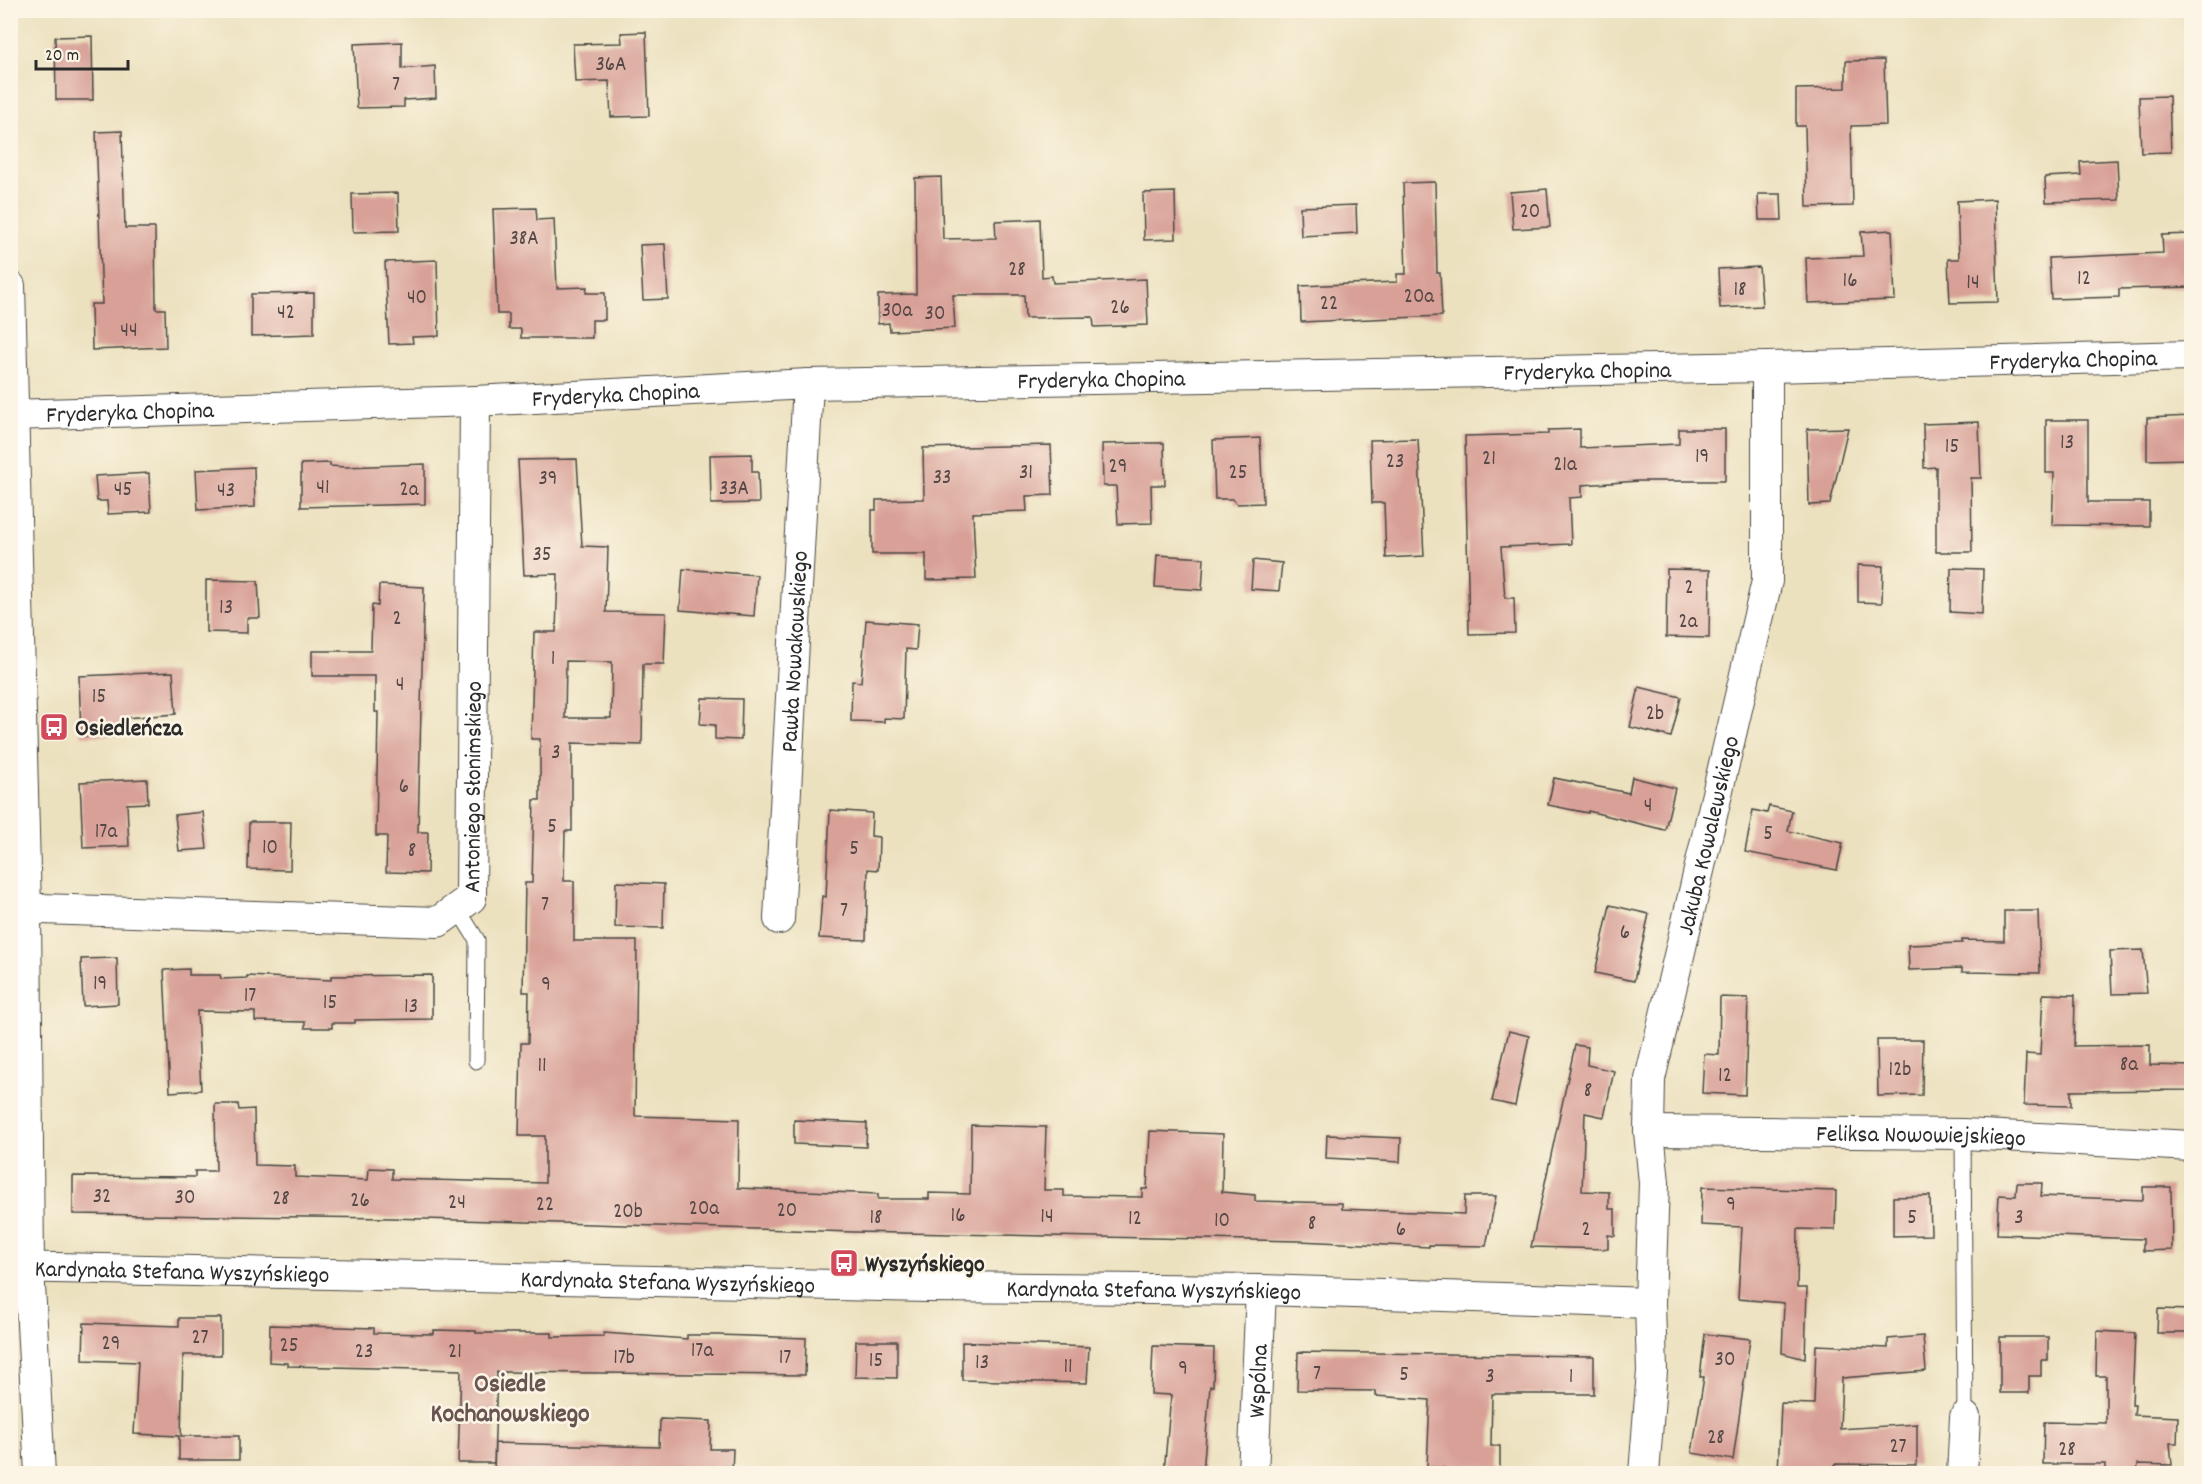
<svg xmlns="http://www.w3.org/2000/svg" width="2202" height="1484" font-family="Dekko,sans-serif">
  <rect width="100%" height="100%" fill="#fcf5e5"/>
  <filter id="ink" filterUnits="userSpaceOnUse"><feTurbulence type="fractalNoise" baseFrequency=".0167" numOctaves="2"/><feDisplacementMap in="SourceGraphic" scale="12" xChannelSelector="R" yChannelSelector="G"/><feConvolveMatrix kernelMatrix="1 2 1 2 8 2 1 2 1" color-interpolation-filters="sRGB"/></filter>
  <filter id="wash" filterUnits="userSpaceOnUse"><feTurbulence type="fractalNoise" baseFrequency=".008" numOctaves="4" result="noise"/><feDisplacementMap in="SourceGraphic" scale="24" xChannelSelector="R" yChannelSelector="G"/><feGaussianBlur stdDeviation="1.35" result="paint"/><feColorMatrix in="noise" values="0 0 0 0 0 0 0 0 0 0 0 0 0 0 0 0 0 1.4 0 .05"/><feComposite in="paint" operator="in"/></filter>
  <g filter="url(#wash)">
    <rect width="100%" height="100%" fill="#ece1bf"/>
    <g id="blocks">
      <!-- building -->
      <path fill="#d8a097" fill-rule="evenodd" d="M646,32L649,116L611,117L609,81L575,82L573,44L622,43L621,33Z
        M92,36L93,100H56L55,37Z
        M402,42V69L435,66L436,98L404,100V107L357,108L354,44Z
        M1884,60L1886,125L1851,126L1853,206L1807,207L1805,126H1796V89L1846,88V61Z
        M2169,96L2171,152L2141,153L2139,97Z
        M122,131L125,228H155L156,309H165L166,347L92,350L91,304H102L96,132Z
        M2117,160L2119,200L2046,202L2045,177L2081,175L2080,162Z
        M941,177L943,239L996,238L995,221L1040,219L1042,277L1052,276L1053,283L1146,279L1148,325L1094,327L1093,317L1025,318L1024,295H953L955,328L890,331L889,323L878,324V295L916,294L915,178Z
        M1435,182L1437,273H1440L1442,316L1301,322L1300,286L1397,282V274H1406L1403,183Z
        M1547,189L1550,227L1513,229L1510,192Z
        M1175,192L1176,239L1144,240L1143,193Z
        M398,193L399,231L353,232L352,194Z
        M1758,194H1781L1782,220H1759Z
        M1995,199L1998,302L1950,303L1948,259H1959L1957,201Z
        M1356,205L1357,233L1301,236L1300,207Z
        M536,208L537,220L554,219L557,288L587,287L586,293H605V320H592V338H521V329H509V314H497L493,209Z
        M1892,230L1895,300L1808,303L1806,258L1863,256L1861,232Z
        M2192,234V287L2119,289V297L2051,299L2049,258L2163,253L2162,235Z
        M665,244L668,299L643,300L640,245Z
        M437,260L439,336L412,337L413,343L389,344L385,262Z
        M1759,267L1762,306L1720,308L1718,269Z
        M314,293V334L251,336V294Z
        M2192,416V459L2147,460V418Z
        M2046,420H2088V502H2149V526L2052,525L2054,473H2046Z
        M1979,422L1981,478H1971L1972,552H1936V467L1924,468L1923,424Z
        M1848,428L1830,504L1809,505L1807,429Z
        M1580,429V448L1679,444V429H1725V481H1638L1582,485V497L1569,498L1571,544L1501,547L1505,598H1514L1515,633L1469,634L1465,436L1548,434V430Z
        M1260,438L1263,503L1237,504L1232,499H1215L1213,440Z
        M1418,439L1424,556L1386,558L1384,503H1372L1370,440Z
        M1145,443H1164L1165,485H1151L1152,523L1118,524L1116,486H1103L1102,444Z
        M1051,445L1053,495L1026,496L1027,511L973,513L976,579L926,580V554H872V510H876V500L924,499L923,448Z
        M752,454V472H758L759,503L711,504L710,455Z
        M577,459L582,546L608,547L606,612L666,613L664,664H643L642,745L572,743V831H565L564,881H574V941H637L635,1116L739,1119L738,1188L878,1194V1199H929V1193L970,1194L971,1125L1046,1127L1044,1190H1064V1196L1142,1197V1189H1147L1150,1131L1223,1134L1222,1192L1255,1195V1201L1342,1203V1209L1464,1214L1465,1196H1496L1486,1246L1429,1245V1247L1299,1241L854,1232L391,1218L73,1214V1176L195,1177V1171H216L215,1104H238L239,1110L254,1109L255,1165L295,1166V1177L368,1180L369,1168L392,1169V1179L545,1183V1136H519L521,1043H528L529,992H523L525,883H532L534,800H540V739H531L534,632H556L558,574L524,575L518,460ZM566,661L612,662L611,718H565Z
        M330,463V466L345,467L425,464V504L301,507V464Z
        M254,467L255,507L198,510L196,470Z
        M149,473L151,512L108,514L107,501H97L95,476Z
        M1157,555L1204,558L1202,590L1155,587Z
        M1253,560L1282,563L1279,591L1251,589Z
        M1858,565L1883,566L1882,603L1858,602Z
        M1951,568L1983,569L1982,614L1950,612Z
        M683,569L757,575L754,616L680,610Z
        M1667,569L1710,570L1709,638L1666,637Z
        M206,580L258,581L260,618H247V633L206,632Z
        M379,585L424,587L418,832H428L427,873L386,872L387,836H376L378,712H375V676H312V651H371L372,605L378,606Z
        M866,620L918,624L916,650L906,649L904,719L884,718V722L851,721L852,681L861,682Z
        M173,672L176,714L125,718V735L81,736L79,676Z
        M1639,687L1681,697L1671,737L1630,727Z
        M702,698L742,699L741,740L715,739V725L700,724Z
        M1632,777L1675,788L1665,830L1588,811V813L1548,805L1554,778L1629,793Z
        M147,779L148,803L127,804L129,846L83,848L80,782Z
        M1769,806L1792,811L1788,831L1843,843L1837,870L1745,852L1753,810L1767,813Z
        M830,810L872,813L871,836L879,837L878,870L868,869L866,940L819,938L822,896L826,897Z
        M203,812L207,849L179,851L175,815Z
        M249,822H291L290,870L248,869Z
        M616,882L664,884L663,928L615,927Z
        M1610,905L1649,914L1634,981L1595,973Z
        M2004,911H2038L2040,973L1962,972V968L1909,970L1908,945L1962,943V940L2004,941Z
        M2143,950L2147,993L2112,994L2110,951Z
        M117,958L118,1004L83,1006L81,959Z
        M189,969V975H220L221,979L247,978V976L331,980V976L432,975V1019L355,1020V1023H332V1028H305V1022L255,1021V1012L197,1011L201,1090L170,1092L164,970Z
        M2043,994L2075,995L2074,1046L2150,1045V1065L2192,1066V1090L2071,1091V1106L2024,1105L2026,1054L2040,1055Z
        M1720,997L1748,998L1745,1095L1702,1093L1704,1054L1719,1055Z
        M1509,1031L1529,1036L1515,1106L1492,1101Z
        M1877,1040H1923L1922,1095L1878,1096Z
        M1575,1045L1588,1047L1587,1065L1614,1071L1604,1117L1585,1113L1582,1191L1609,1192V1209H1615V1236L1608,1235V1249L1531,1247Z
        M794,1120L867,1123L866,1147L794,1144Z
        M1327,1135L1401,1138L1400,1162L1326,1158Z
        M2017,1183H2042L2041,1196L2143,1200V1187H2171L2172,1250L2143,1251V1239L1997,1234L1999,1195L2016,1196Z
        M1702,1187L1836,1191L1835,1230L1798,1229L1797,1288H1807L1805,1359L1782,1353L1784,1303L1738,1299L1742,1227L1701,1225Z
        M1930,1196L1931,1235L1893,1236V1197Z
        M2158,1309L2192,1310V1333H2157Z
        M179,1318H221V1355H183L181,1436H239V1460H179V1436L134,1434L138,1362L83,1360L84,1323L179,1326Z
        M270,1325L374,1328V1333L434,1334V1330L476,1331V1333H552V1337L604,1336V1333L687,1339V1335H717L806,1338L805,1375L497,1372L494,1463H458L461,1370L288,1366V1363L269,1362Z
        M2097,1331L2135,1333L2132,1405H2135L2134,1415L2178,1417L2177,1443H2170L2172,1465L2138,1464L2137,1473H2105V1464H2043L2044,1422L2106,1423V1376H2096Z
        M1705,1334L1750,1339L1733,1460L1692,1453L1704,1377H1700Z
        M1923,1336L1926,1371L1842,1378L1840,1429L1917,1424V1465L1835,1464V1473H1778L1781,1403L1814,1404L1816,1345L1888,1348V1339Z
        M2000,1337H2048V1360H2041V1376H2029V1393H2000Z
        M856,1341H897V1378L855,1377Z
        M962,1342L1089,1347L1087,1383L962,1380Z
        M1153,1346L1214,1348L1213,1386H1210L1203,1473H1164L1171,1395L1151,1394Z
        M1298,1352L1594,1356V1394H1492L1491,1446H1500V1473H1444V1468L1427,1467L1430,1400L1376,1396V1391L1297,1390Z
        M660,1419L711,1421L710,1449H733L732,1473L494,1472L495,1443L659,1447Z"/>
    </g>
  </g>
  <g filter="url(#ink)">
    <use href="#blocks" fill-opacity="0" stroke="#484641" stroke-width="1.5"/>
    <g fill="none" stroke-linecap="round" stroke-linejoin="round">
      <!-- lane casing -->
      <g stroke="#484641" stroke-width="17">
        <path id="lane" d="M457,908L477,940L476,1061
          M1963,1134L1965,1417"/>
      </g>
      <!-- street casing -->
      <g stroke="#484641" stroke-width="32">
        <g id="street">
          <path d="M10,286L26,909L29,1267L40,1474"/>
          <path id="s1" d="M10,415L475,401L808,384L1767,367L2192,356"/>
          <path id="s2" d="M10,908L438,922L471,898L475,401"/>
          <path id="s3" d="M779,919L808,384"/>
          <path id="s4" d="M1649,1131L1963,1134L2192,1146"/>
          <path id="s5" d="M10,1267L928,1287L1261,1290L1650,1303"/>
          <path id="s6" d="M1253,1474L1261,1290"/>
          <path id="s7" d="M1644,1474L1652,1371L1650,1303L1654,1183L1649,1131L1650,1079L1767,581V367"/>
          <path d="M1962,1474L1965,1417"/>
        </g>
      </g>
      <!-- lane -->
      <use href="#lane" stroke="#fff" stroke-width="15"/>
      <!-- street -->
      <use href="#street" stroke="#fff" stroke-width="30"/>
    </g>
  </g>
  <!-- icons -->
  <defs>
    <g id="bus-square" transform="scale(1.5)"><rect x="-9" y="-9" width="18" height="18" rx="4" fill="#d1495b" stroke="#fcf5e5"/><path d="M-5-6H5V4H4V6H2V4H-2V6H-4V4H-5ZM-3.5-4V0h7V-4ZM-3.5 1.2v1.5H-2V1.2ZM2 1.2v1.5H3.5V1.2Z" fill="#fff"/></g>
  </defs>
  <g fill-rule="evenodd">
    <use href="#bus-square" x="54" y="727"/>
    <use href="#bus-square" x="844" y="1263"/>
  </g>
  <g text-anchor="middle" stroke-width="5" stroke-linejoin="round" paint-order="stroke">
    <!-- number labels -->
    <g font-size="21" fill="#564846">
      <text x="611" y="70">36A</text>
      <text x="396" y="90">7</text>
      <text x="1530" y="217">20</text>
      <text x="524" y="244">38A</text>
      <text x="1017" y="275">28</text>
      <text x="2084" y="284">12</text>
      <text x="1850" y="286">16</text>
      <text x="1973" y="288">14</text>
      <text x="1740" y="295">18</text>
      <text x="1419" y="302">20a</text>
      <text x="417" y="303">40</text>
      <text x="1329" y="309">22</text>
      <text x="1120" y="313">26</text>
      <text x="897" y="316">30a</text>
      <text x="286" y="318">42</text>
      <text x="935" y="319">30</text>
      <text x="129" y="336">44</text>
      <text x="2067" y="448">13</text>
      <text x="1952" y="452">15</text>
      <text x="1702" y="462">19</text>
      <text x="1489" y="464">21</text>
      <text x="1395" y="467">23</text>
      <text x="1565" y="470">21a</text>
      <text x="1118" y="472">29</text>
      <text x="1026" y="478">31</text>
      <text x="1238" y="478">25</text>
      <text x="942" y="483">33</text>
      <text x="548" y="484">39</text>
      <text x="323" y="493">41</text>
      <text x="734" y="494">33A</text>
      <text x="123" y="495">45</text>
      <text x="409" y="495">2a</text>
      <text x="226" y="496">43</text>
      <text x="542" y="560">35</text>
      <text x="1689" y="593">2</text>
      <text x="226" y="613">13</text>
      <text x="397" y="624">2</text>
      <text x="1688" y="627">2a</text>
      <text x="553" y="664">1</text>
      <text x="400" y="690">4</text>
      <text x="99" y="702">15</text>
      <text x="1655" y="719">2b</text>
      <text x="556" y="758">3</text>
      <text x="404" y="792">6</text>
      <text x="1648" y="811">4</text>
      <text x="552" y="832">5</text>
      <text x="106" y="837">17a</text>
      <text x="1768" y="839">5</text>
      <text x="270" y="853">10</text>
      <text x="854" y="854">5</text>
      <text x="412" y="856">8</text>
      <text x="545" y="910">7</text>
      <text x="844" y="916">7</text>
      <text x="1625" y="938">6</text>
      <text x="100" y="989">19</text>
      <text x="546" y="990">9</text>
      <text x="250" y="1001">17</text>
      <text x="330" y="1008">15</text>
      <text x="411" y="1012">13</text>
      <text x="2129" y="1070">8a</text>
      <text x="542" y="1071">11</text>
      <text x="1900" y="1075">12b</text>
      <text x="1725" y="1081">12</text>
      <text x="1588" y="1096">8</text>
      <text x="102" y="1202">32</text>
      <text x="185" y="1203">30</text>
      <text x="281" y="1204">28</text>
      <text x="360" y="1206">26</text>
      <text x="457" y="1208">24</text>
      <text x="545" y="1210">22</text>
      <text x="1731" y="1210">9</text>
      <text x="704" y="1214">20a</text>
      <text x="787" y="1216">20</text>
      <text x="628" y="1217">20b</text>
      <text x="958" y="1221">16</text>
      <text x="1047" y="1222">14</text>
      <text x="876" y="1223">18</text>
      <text x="1912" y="1223">5</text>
      <text x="2019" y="1223">3</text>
      <text x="1135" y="1224">12</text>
      <text x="1222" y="1226">10</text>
      <text x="1312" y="1229">8</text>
      <text x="1401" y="1235">6</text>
      <text x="1586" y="1235">2</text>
      <text x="200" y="1343">27</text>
      <text x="111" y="1349">29</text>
      <text x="289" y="1351">25</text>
      <text x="702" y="1356">17a</text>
      <text x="364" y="1357">23</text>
      <text x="455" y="1357">21</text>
      <text x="624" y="1363">17b</text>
      <text x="785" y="1363">17</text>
      <text x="1725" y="1365">30</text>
      <text x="876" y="1366">15</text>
      <text x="982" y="1368">13</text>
      <text x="1068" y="1372">11</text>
      <text x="1183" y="1374">9</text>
      <text x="1317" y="1379">7</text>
      <text x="1404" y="1380">5</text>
      <text x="1490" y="1382">3</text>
      <text x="1571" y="1382">1</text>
      <text x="1716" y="1443">28</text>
      <text x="1898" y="1452">27</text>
      <text x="2067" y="1455">28</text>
    </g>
    <!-- street labels -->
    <g font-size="24" fill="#2b2b2b" stroke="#fcf5e5">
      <text dy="8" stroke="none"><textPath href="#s1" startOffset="2064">Fryderyka Chopina</textPath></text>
      <text dy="8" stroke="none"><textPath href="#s1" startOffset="1578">Fryderyka Chopina</textPath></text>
      <text dy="8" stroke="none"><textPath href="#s1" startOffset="1092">Fryderyka Chopina</textPath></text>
      <text dy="8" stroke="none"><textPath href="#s1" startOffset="606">Fryderyka Chopina</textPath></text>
      <text dy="8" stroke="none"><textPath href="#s1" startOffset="120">Fryderyka Chopina</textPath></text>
      <text dy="8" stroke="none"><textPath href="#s3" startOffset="268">Pawła Nowakowskiego</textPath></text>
      <text dy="8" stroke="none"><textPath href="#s2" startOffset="580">Antoniego Słonimskiego</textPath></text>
      <text dy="8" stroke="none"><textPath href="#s7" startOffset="646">Jakuba Kowalewskiego</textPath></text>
      <text dy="8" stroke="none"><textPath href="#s4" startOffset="272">Feliksa Nowowiejskiego</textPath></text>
      <text dy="8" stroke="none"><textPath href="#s5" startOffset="172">Kardynała Stefana Wyszyńskiego</textPath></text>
      <text dy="8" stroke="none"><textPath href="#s5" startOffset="658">Kardynała Stefana Wyszyńskiego</textPath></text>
      <text dy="8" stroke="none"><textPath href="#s5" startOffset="1144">Kardynała Stefana Wyszyńskiego</textPath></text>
      <text dy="8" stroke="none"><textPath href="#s6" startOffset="93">Wspólna</textPath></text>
    </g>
    <!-- poi labels -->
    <g font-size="24" font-weight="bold" fill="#2b2b2b" stroke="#fcf5e5" text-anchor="start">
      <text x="75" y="735">Osiedleńcza</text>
      <text x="865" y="1271">Wyszyńskiego</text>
    </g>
    <!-- neighbourhood labels -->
    <g font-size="26" font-weight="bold" fill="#685451" stroke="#fcf5e5">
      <text x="510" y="1391">Osiedle<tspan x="510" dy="30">Kochanowskiego</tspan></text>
    </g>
  </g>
  <!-- margin -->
  <rect width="2202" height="1484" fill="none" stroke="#fcf5e5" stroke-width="36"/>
  <!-- scale -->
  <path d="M36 60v9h92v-9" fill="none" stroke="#2b2b2b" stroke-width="3"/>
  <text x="45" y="60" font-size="18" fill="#2b2b2b" stroke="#fcf5e5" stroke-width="4.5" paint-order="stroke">20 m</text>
</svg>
